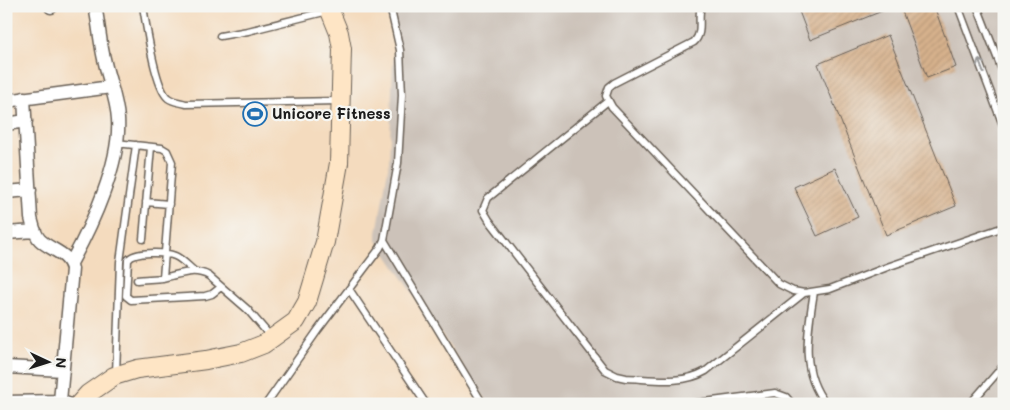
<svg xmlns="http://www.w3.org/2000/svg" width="1010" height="410" font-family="Mali,sans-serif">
  <defs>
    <pattern id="building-hatch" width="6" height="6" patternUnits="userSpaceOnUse" patternTransform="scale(1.25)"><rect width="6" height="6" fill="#d6b18c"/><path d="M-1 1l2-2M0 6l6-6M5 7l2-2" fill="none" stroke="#b79878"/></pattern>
  </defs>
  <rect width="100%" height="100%" fill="#f6f6f2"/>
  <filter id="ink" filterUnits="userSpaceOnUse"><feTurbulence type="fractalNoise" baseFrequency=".02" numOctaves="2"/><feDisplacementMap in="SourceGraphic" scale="10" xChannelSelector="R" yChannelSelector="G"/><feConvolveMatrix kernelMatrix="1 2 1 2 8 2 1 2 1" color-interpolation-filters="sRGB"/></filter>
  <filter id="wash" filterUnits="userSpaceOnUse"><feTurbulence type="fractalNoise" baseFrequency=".0096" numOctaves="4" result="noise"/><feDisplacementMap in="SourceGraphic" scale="20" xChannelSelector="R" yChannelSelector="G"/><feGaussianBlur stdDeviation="1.12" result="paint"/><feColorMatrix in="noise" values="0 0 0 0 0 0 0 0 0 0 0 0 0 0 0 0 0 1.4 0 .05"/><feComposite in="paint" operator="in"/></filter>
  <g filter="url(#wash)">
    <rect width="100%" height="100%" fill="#f4dbbe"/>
    <!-- industrial -->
    <path fill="#ccc2b9" d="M386,6H1004V404H489L376,239L389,163L394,41Z"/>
    <g id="blocks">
      <!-- building -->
      <path fill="url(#building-hatch)" d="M797,6H892V7L810,40Z
        M900,6H934L956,67L927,78Z
        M888,35L956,206L886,235L818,64Z
        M835,168L858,217L817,236L794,187Z"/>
    </g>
  </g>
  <g filter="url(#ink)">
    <use href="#blocks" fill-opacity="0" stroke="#685f55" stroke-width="1"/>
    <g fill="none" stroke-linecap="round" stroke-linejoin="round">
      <!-- lane casing -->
      <g stroke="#685f55" stroke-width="9">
        <path id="lane" d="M143,6C146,24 155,88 168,98C173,102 180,102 186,104L339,101
          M701,6C697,19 704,32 694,42L614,83L609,87L606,96L612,107L779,284L793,291L804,293L830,289L890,266L1004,227
          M958,6L1004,128
          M977,6L1004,75
          M220,36L248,31L328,11
          M608,101L488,198L483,210L489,220L605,370L617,376L626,378C652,379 682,385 706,371L804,293
          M116,143L162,148L167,151L172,162L163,278
          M146,202L169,204
          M143,239L151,147
          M384,240L483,404
          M194,271C188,266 182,259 175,256C165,252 134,251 128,260L126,296L131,300L205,296L212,294L221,287
          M137,280C145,279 154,279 162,278C179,275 193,267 209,276L247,309L271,337
          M349,289L426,404
          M814,292C808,330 799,371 826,404
          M116,374L120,262L136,145
          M266,404L318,330L380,248L384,240L398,163L402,95L400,50L390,6
          M689,404L775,393L786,397L792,404
          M970,404L1004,365"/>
      </g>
      <!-- street casing -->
      <g stroke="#685f55" stroke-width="15">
        <path id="street" d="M51,6V7
          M24,98L31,218C33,225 34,234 40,240C50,250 69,253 72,269L60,401
          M6,101L111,87
          M6,124L26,121
          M6,192L30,190
          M6,233L35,231
          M71,263C92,225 121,162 118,119C117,100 109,81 105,63C100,44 99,25 95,6
          M6,367L63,370
          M6,402L60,401L68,404"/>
      </g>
      <!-- secondary casing -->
      <g stroke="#685f55" stroke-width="20">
        <path id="secondary" d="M79,404L88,394L114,376L137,369L206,360L241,353L264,344L296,321L307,302L325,242L339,163L342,49L339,33L328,6"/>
      </g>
      <!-- lane -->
      <use href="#lane" stroke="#fff" stroke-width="6"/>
      <!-- street -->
      <use href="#street" stroke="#fff" stroke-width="12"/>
      <!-- secondary -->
      <use href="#secondary" stroke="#fee5c5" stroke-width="18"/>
    </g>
    <!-- one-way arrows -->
    <defs><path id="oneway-shaft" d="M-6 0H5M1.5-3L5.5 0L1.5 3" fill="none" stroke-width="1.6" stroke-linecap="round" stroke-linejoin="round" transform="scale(1.25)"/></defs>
    <use stroke="#999" href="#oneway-shaft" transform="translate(981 66) rotate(-111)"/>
  </g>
  <!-- icons -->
  <defs>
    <g id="stadium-ring" transform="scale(1.25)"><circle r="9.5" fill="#f6f6f2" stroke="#1f6fb2" stroke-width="1.5"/><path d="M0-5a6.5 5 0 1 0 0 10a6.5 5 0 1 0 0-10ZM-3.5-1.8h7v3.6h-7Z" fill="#1f6fb2"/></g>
  </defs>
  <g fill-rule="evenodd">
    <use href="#stadium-ring" x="255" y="114"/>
  </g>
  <g text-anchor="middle" stroke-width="4.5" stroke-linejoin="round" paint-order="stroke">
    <!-- poi labels -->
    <g font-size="15" font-weight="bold" fill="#1c1c1c" stroke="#f6f6f2" text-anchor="start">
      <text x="272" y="119">Unicore Fitness</text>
    </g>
  </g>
  <!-- margin -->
  <rect width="1010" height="410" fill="none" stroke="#f6f6f2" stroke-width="25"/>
  <!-- north arrow -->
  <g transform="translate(48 362) rotate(94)" stroke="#f6f6f2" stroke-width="4" paint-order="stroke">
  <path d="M0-4L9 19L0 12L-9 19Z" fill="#1c1c1c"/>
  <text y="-8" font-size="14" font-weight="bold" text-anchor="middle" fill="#1c1c1c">N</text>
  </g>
</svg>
